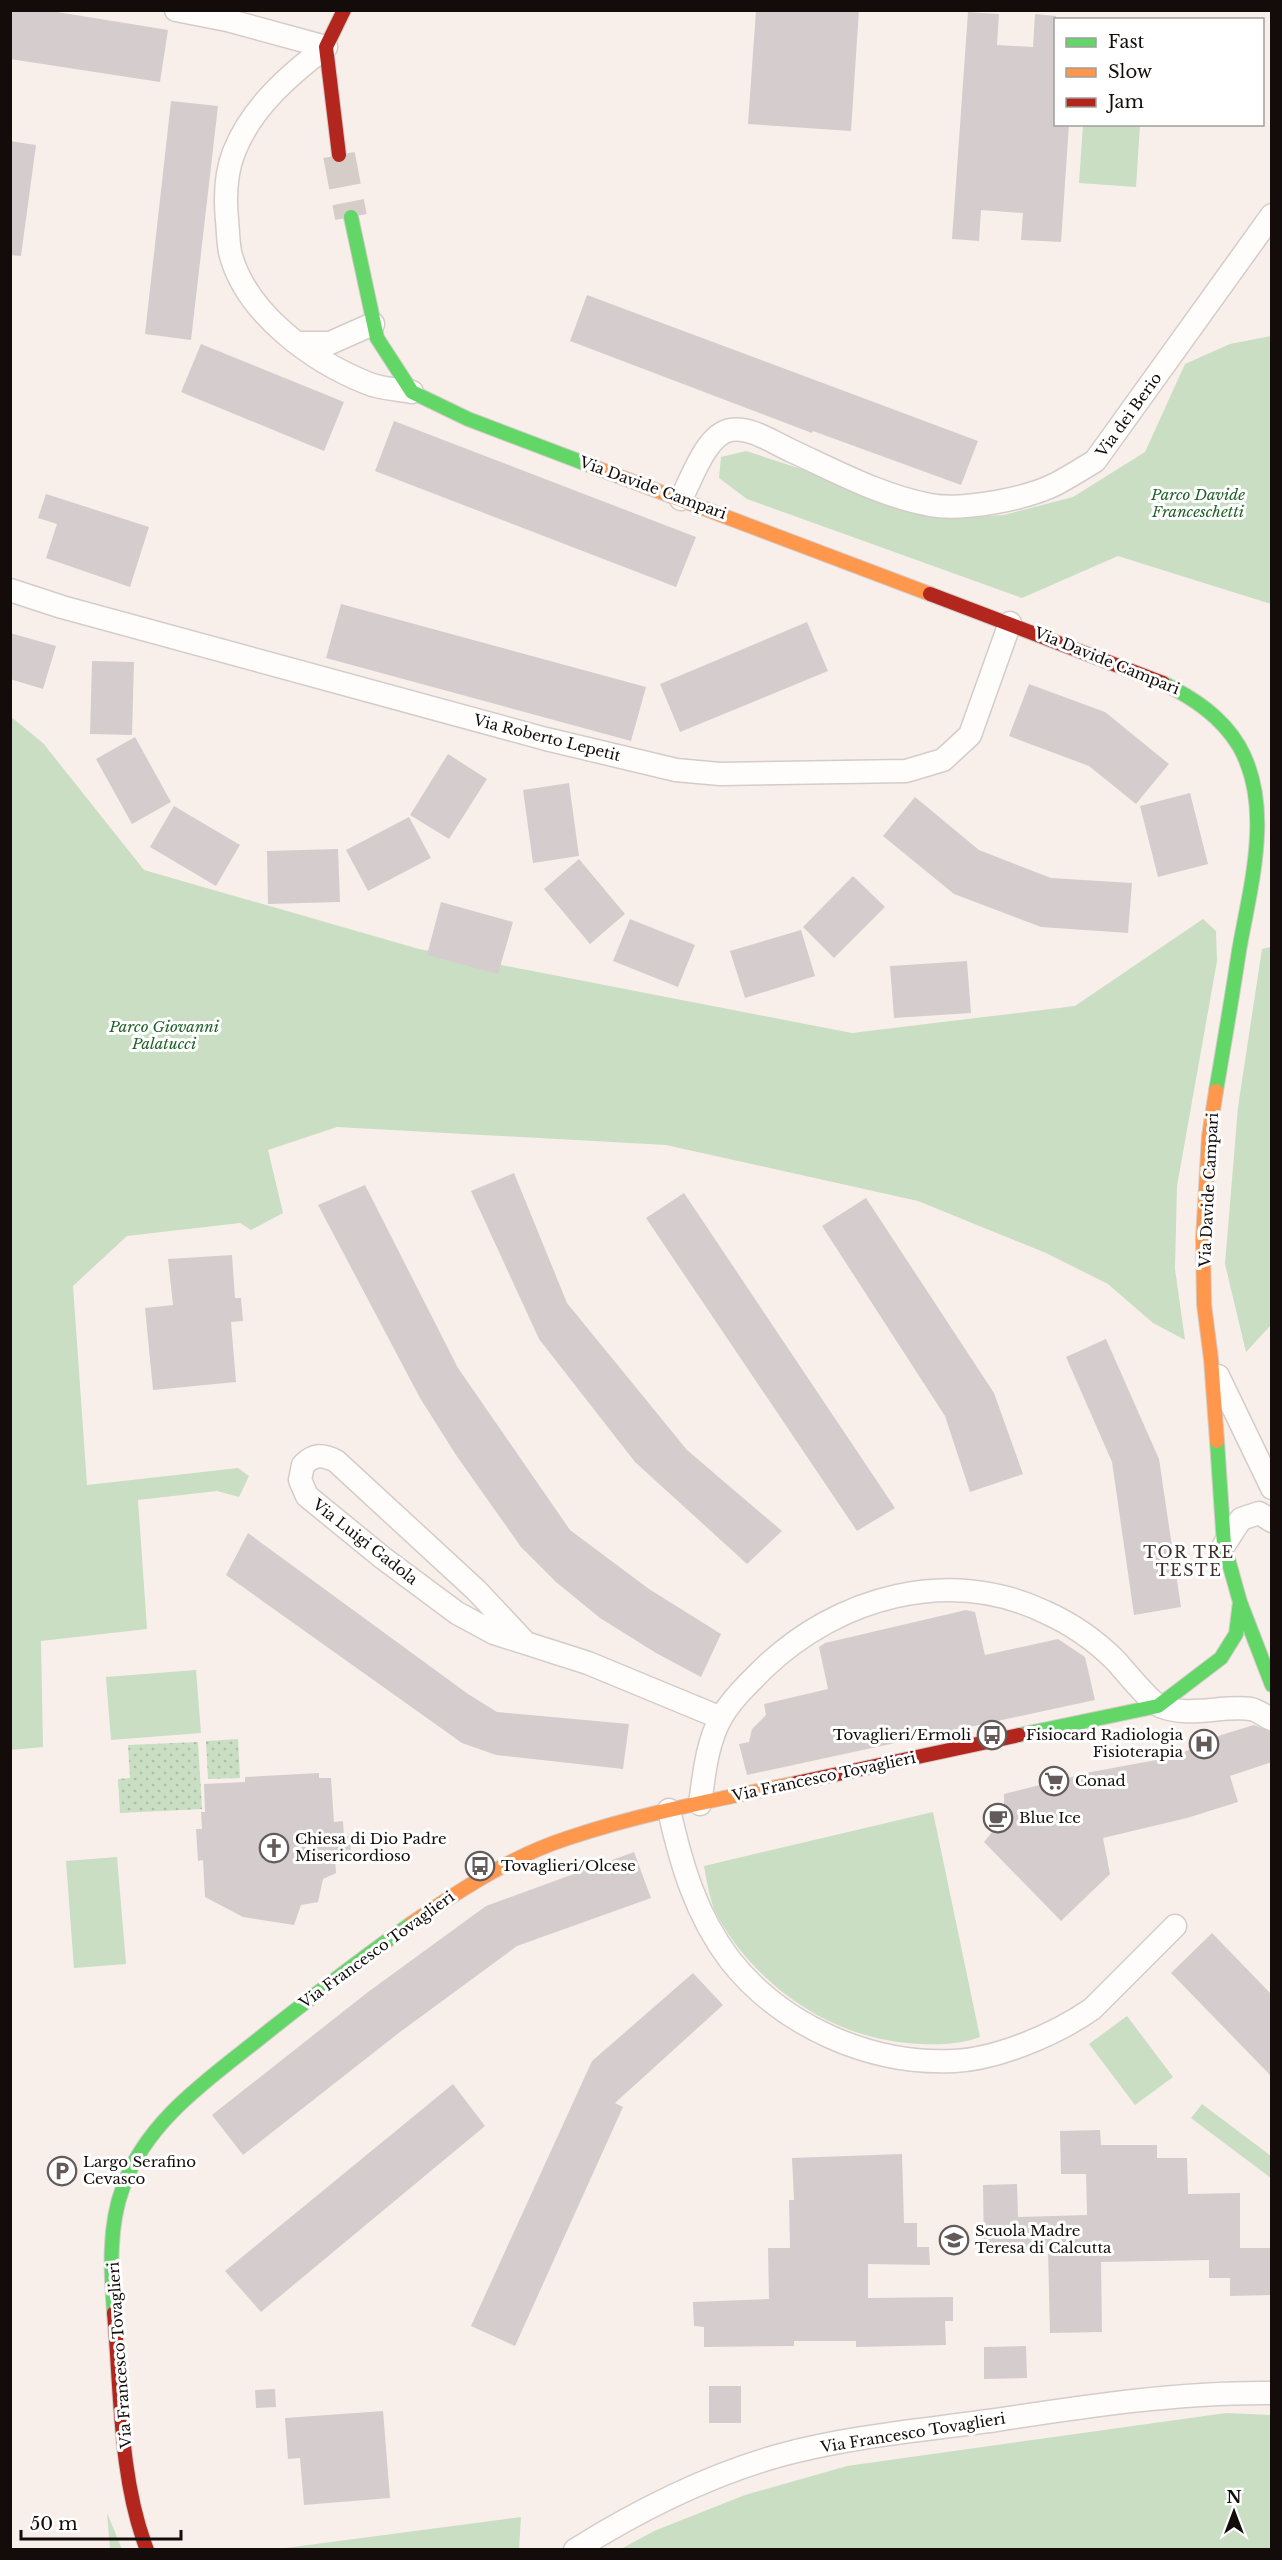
<svg xmlns="http://www.w3.org/2000/svg" width="1282" height="2560" font-family="'Libre Baskerville',serif">
  <defs>
    <pattern id="garden-dots" width="8" height="8" patternUnits="userSpaceOnUse" patternTransform="scale(1.5)"><rect width="8" height="8" fill="#c9dec3"/><path d="M2 2h.1M6 6h.1" fill="none" stroke="#acbda6" stroke-width="1.8" stroke-linecap="round"/></pattern>
  </defs>
  <rect width="100%" height="100%" fill="#f8efeb"/>
  <!-- green -->
  <path fill="#c9dec3" d="M1083,125H1140L1136,187L1079,183Z
    M1271,336V604L1118,556L1022,598L747,499L719,478L721,457L746,451L952,518L1004,515L1073,497L1145,452L1185,364L1230,344Z
    M10,716L43,743L144,870L419,949L852,1033L1075,1006L1203,919L1216,931L1217,961L1177,1186L1175,1269L1185,1340L1153,1323L1108,1284L1046,1253L918,1201L666,1145L337,1127L268,1150L283,1213L251,1230L240,1223L127,1236L73,1286L87,1485L238,1468L249,1476L239,1497L217,1491L138,1500L147,1629L41,1641L43,1747L11,1750Z
    M1271,947V1325L1246,1352L1225,1264L1238,1107L1262,949Z
    M196,1670L201,1733L111,1740L106,1677Z
    M933,1812L980,2037C961,2044 941,2045 921,2044C837,2041 761,1991 719,1919C710,1904 707,1882 704,1866Z
    M117,1857L126,1964L74,1968L66,1861Z
    M1127,2016L1173,2077L1135,2105L1089,2044Z
    M1202,2104L1271,2156V2178L1191,2118Z
    M1226,2413L1271,2415V2549H621L654,2531L745,2495L847,2466Z
    M107,2513L122,2549H110Z
    M521,2517L519,2549H278Z"/>
  <!-- garden -->
  <path fill="url(#garden-dots)" d="M238,1739L240,1778L208,1779L206,1741Z
    M198,1742L202,1809L120,1813L118,1779L130,1778L128,1745Z"/>
  <!-- building -->
  <path fill="#d5cdcd" d="M10,10H45L168,30L160,82L10,59Z
    M756,10H859L851,131L748,124Z
    M968,12L999,14L997,45L1033,47L1035,14L1056,16V124H1069L1061,242L1021,240L1023,213L981,210L979,241L952,239Z
    M171,101L218,106L191,340L145,334Z
    M10,141L36,145L21,256L10,255Z
    M587,295L978,441L961,485L813,431L812,433L570,341Z
    M201,344L344,402L324,451L181,392Z
    M394,421L696,537L676,587L375,471Z
    M46,494L149,527L130,587L46,558L57,524L38,518Z
    M341,604L646,687L631,741L326,658Z
    M807,622L828,671L680,732L660,684Z
    M10,633L56,646L43,689L10,679Z
    M92,661L134,662L132,735L90,734Z
    M1029,684L1105,712L1169,764L1136,804L1089,766L1009,736Z
    M135,737L171,802L132,824L96,759Z
    M448,754L487,779L449,839L410,815Z
    M569,783L579,856L533,863L523,790Z
    M1190,793L1208,864L1158,877L1140,806Z
    M915,797L979,850L1051,878L1132,883L1128,933L1041,927L954,894L883,836Z
    M174,806L240,845L216,886L150,847Z
    M409,817L431,858L368,891L346,850Z
    M338,849L340,902L268,904L267,851Z
    M579,859L625,914L590,944L544,889Z
    M853,876L885,907L834,958L803,927Z
    M441,902L513,922L498,974L427,955Z
    M630,919L695,945L678,987L613,961Z
    M801,930L815,976L745,998L730,951Z
    M967,961L971,1013L894,1018L890,966Z
    M514,1173L567,1303L687,1450L782,1531L747,1564L635,1462L539,1339L471,1191Z
    M365,1185L458,1368L570,1530L649,1589L721,1634L701,1677L656,1653L600,1618L556,1582L521,1547L456,1455L420,1398L318,1205Z
    M684,1193L895,1508L857,1531L646,1218Z
    M866,1198L994,1393L1023,1474L970,1492L945,1416L822,1226Z
    M232,1255L235,1298H241L243,1321L231,1322L236,1382L153,1390L145,1308L173,1305L168,1259Z
    M1106,1339L1159,1459L1181,1607L1134,1615L1112,1462L1066,1357Z
    M248,1533L468,1694L497,1712L629,1724L623,1769L496,1755L462,1743L226,1575Z
    M966,1610L975,1612L985,1655L1058,1639L1085,1657L1095,1700L747,1775L739,1744L749,1742L752,1729L766,1715L764,1704L828,1689L819,1647L825,1643Z
    M1254,1725L1272,1732V1762L1230,1776L1238,1802L1187,1818L1103,1838L1110,1874L1061,1921L984,1842L992,1832L1004,1807V1794L1091,1772L1167,1758L1200,1746L1221,1735Z
    M319,1773V1778H331L334,1822L343,1821L344,1836H350L351,1856L335,1857L336,1873L323,1879L318,1902L301,1905L294,1925L243,1917L205,1897L203,1860L198,1861L196,1829H202L201,1812H205L204,1784L245,1782V1777Z
    M634,1852L651,1898L517,1946L400,2032L243,2155L212,2115L368,1992L486,1906Z
    M1212,1933L1272,1995V2077L1171,1973Z
    M693,1973L723,2005L615,2103L623,2107L515,2346L471,2326L592,2061Z
    M453,2084L485,2126L261,2312L225,2271Z
    M1100,2130L1101,2145H1157V2158H1187L1188,2194L1240,2193V2248H1272V2295L1230,2296V2278H1209V2260L1101,2262L1102,2332L1050,2333L1048,2249L984,2250L983,2185L1017,2184L1018,2217L1087,2215L1086,2174H1061L1060,2131Z
    M902,2154L904,2223H917V2247H929L930,2265L868,2264V2298L953,2297V2321H945L946,2345L856,2347V2341H794V2346L704,2347V2327L694,2326L693,2302L769,2299L768,2248H790L789,2200H794L792,2158Z
    M1026,2346L1027,2378L984,2379V2347Z
    M709,2386H741V2423H709Z
    M275,2389L276,2407L256,2408L255,2390Z
    M383,2411L390,2498L304,2505L300,2458L288,2459L285,2418Z"/>
  <g fill="none" stroke-linecap="round" stroke-linejoin="round">
    <!-- secondary-tunnel -->
    <path stroke="#d6cdc9" stroke-width="32" stroke-dasharray="32 16" stroke-linecap="butt" d="M339,155L351,217"/>
    <!-- street casing -->
    <g stroke="#d4ccc9" stroke-width="25">
      <path id="street" d="M176,10L227,20L326,47
        M326,47C289,75 251,108 234,152C226,172 225,199 227,220C228,230 228,241 230,252C245,313 312,361 367,383C380,389 398,389 412,392
        M297,343H330L373,324
        M681,499C692,478 706,435 730,430C751,426 775,444 794,452C837,472 882,496 930,505C963,511 1026,499 1056,484C1069,477 1082,469 1095,461L1272,215
        M10,590L62,607L546,739L676,770L720,774L906,771L943,760L970,735L1010,623
        M1218,1376L1272,1488
        M1224,1545L1241,1519L1259,1513L1272,1521
        M523,1640L476,1590L336,1461C322,1454 314,1454 303,1465L300,1480L307,1496L383,1558L457,1613L494,1633L588,1663L721,1718
        M700,1804C704,1775 707,1741 722,1716C733,1698 749,1683 764,1668C838,1597 949,1566 1045,1612C1072,1624 1095,1640 1116,1661C1125,1671 1150,1702 1160,1706C1189,1718 1221,1705 1251,1709C1257,1710 1265,1716 1271,1719
        M669,1810C681,1864 696,1915 730,1960C782,2026 870,2065 954,2061C998,2059 1056,2034 1092,2009L1175,1926
        M575,2550C639,2510 709,2475 781,2455C851,2436 925,2430 996,2420C1087,2406 1179,2392 1272,2393"/>
    </g>
    <!-- fast casing -->
    <g stroke="#d4ccc9" stroke-width="16">
      <path id="fast" d="M351,217L377,338L412,392L468,419L589,465
        M1163,683C1193,698 1221,716 1239,746C1274,807 1250,887 1239,951C1232,998 1224,1044 1216,1091
        M1217,1441L1224,1545L1240,1602L1272,1685
        M1019,1735L1158,1706L1221,1658L1236,1634L1240,1602
        M114,2313C111,2271 108,2227 123,2187C148,2117 215,2075 270,2030C317,1993 363,1957 412,1923"/>
    </g>
    <!-- slow casing -->
    <g stroke="#d4ccc9" stroke-width="16">
      <path id="slow" d="M589,465L930,594
        M1216,1091L1209,1136L1203,1239L1204,1304L1211,1359L1217,1441
        M412,1923C460,1890 512,1856 568,1838C642,1813 720,1799 796,1783"/>
    </g>
    <!-- jam casing -->
    <g stroke="#d4ccc9" stroke-width="16">
      <path id="jam" d="M339,155L326,47L344,10
        M930,594L1163,683
        M796,1783L1019,1735
        M114,2313C121,2390 119,2478 147,2550"/>
    </g>
    <!-- street -->
    <use href="#street" stroke="#fefdfc" stroke-width="22"/>
    <!-- fast -->
    <use href="#fast" stroke="#63d668" stroke-width="14"/>
    <!-- slow -->
    <use href="#slow" stroke="#ff974d" stroke-width="14"/>
    <!-- jam -->
    <use href="#jam" stroke="#b3261e" stroke-width="14"/>
  </g>
  <!-- icons -->
  <defs>
    <g id="bus-ring" transform="scale(1.5)"><circle r="9.5" fill="#fff" stroke="#635b59" stroke-width="1.5"/><path d="M-5-6H5V4H4V6H2V4H-2V6H-4V4H-5ZM-3.5-4V0h7V-4ZM-3.5 1.2v1.5H-2V1.2ZM2 1.2v1.5H3.5V1.2Z" fill="#635b59"/></g>
    <g id="hospital-ring" transform="scale(1.5)"><circle r="9.5" fill="#fff" stroke="#635b59" stroke-width="1.5"/><path d="M-5-5h3v3.5h4V-5h3V5h-3V1.5h-4V5h-3Z" fill="#635b59"/></g>
    <g id="supermarket-ring" transform="scale(1.5)"><circle r="9.5" fill="#fff" stroke="#635b59" stroke-width="1.5"/><path d="M-6-5.5h2.5l.6 2H6L4.5 2H-2.5L-4.4-4H-6ZM-1.5 3.2a1.3 1.3 0 1 0 .1 0ZM3 3.2a1.3 1.3 0 1 0 .1 0Z" fill="#635b59"/></g>
    <g id="cafe-ring" transform="scale(1.5)"><circle r="9.5" fill="#fff" stroke="#635b59" stroke-width="1.5"/><path d="M-5.5-4.5H6V0H3Q3 3.5 0 3.5H-2.5Q-5.5 3.5-5.5 0ZM3-3.2v2h1.7v-2ZM-6 4.5H4V6H-6Z" fill="#635b59"/></g>
    <g id="church-ring" transform="scale(1.5)"><circle r="9.5" fill="#fff" stroke="#635b59" stroke-width="1.5"/><path d="M-1.2-6h2.4v3.5h3.3v2.4h-3.3V6h-2.4V-.1h-3.3v-2.4h3.3Z" fill="#635b59"/></g>
    <g id="parking-ring" transform="scale(1.5)"><circle r="9.5" fill="#fff" stroke="#635b59" stroke-width="1.5"/><path d="M-3.5-5.5H1a3.5 3.5 0 0 1 0 7H-1V5.5H-3.5ZM-1-3.4V-.6H.8a1.4 1.4 0 0 0 0-2.8Z" fill="#635b59"/></g>
    <g id="school-ring" transform="scale(1.5)"><circle r="9.5" fill="#fff" stroke="#635b59" stroke-width="1.5"/><path d="M0-5L7-2L0 1L-7-2ZM-4 1L0 2.5L4 1V4Q0 6-4 4Z" fill="#635b59"/></g>
  </defs>
  <g fill-rule="evenodd">
    <use href="#bus-ring" x="992" y="1735"/>
    <use href="#hospital-ring" x="1204" y="1744"/>
    <use href="#supermarket-ring" x="1054" y="1781"/>
    <use href="#cafe-ring" x="998" y="1818"/>
    <use href="#church-ring" x="274" y="1848"/>
    <use href="#bus-ring" x="480" y="1866"/>
    <use href="#parking-ring" x="62" y="2171"/>
    <use href="#school-ring" x="954" y="2240"/>
  </g>
  <g text-anchor="middle" stroke-width="6" stroke-linejoin="round" paint-order="stroke">
    <!-- street labels -->
    <g font-size="15" fill="#130c0a" stroke="#fff">
      <text transform="translate(1129 415) rotate(-54)" y="5">Via dei Berio</text>
      <text transform="translate(653 488) rotate(20)" y="5">Via Davide Campari</text>
      <text transform="translate(1107 661) rotate(22)" y="5">Via Davide Campari</text>
      <text transform="translate(547 738) rotate(14)" y="5">Via Roberto Lepetit</text>
      <text transform="translate(1209 1190) rotate(-87)" y="5">Via Davide Campari</text>
      <text transform="translate(365 1542) rotate(38)" y="5">Via Luigi Gadola</text>
      <text transform="translate(824 1777) rotate(-12)" y="5">Via Francesco Tovaglieri</text>
      <text transform="translate(377 1950) rotate(-36)" y="5">Via Francesco Tovaglieri</text>
      <text transform="translate(120 2355) rotate(-94)" y="5">Via Francesco Tovaglieri</text>
      <text transform="translate(913 2433) rotate(-9)" y="5">Via Francesco Tovaglieri</text>
    </g>
    <!-- park labels -->
    <g font-size="15" font-style="italic" fill="#1e5f26" stroke="#fff">
      <text x="1198" y="500">Parco Davide<tspan x="1198" dy="17">Franceschetti</tspan></text>
      <text x="164" y="1032">Parco Giovanni<tspan x="164" dy="17">Palatucci</tspan></text>
    </g>
    <!-- poi labels -->
    <g font-size="15" fill="#130c0a" stroke="#fff" text-anchor="start">
      <text x="971" y="1740" text-anchor="end">Tovaglieri/Ermoli</text>
      <text x="1183" y="1740" text-anchor="end">Fisiocard Radiologia<tspan x="1183" dy="17">Fisioterapia</tspan></text>
      <text x="1075" y="1786">Conad</text>
      <text x="1019" y="1823">Blue Ice</text>
      <text x="295" y="1844">Chiesa di Dio Padre<tspan x="295" dy="17">Misericordioso</tspan></text>
      <text x="501" y="1871">Tovaglieri/Olcese</text>
      <text x="83" y="2167">Largo Serafino<tspan x="83" dy="17">Cevasco</tspan></text>
      <text x="975" y="2236">Scuola Madre<tspan x="975" dy="17">Teresa di Calcutta</tspan></text>
    </g>
    <!-- neighbourhood labels -->
    <g font-size="16" letter-spacing="1.5" fill="#3e2f29" stroke="#fff">
      <text x="1189" y="1558">TOR TRE<tspan x="1189" dy="18">TESTE</tspan></text>
    </g>
  </g>
  <!-- border -->
  <rect width="1282" height="2560" fill="none" stroke="#130c0a" stroke-width="24"/>
  <!-- legend -->
  <rect x="1054" y="18" width="210" height="108" fill="#ffffff" stroke="#a19e9d" stroke-width="1.5"/>
  <rect x="1066" y="38" width="30" height="9" fill="#63d668" stroke="#a19e9d" stroke-width="1.5"/>
  <text x="1108" y="48" font-size="18" fill="#130c0a">Fast</text>
  <rect x="1066" y="68" width="30" height="9" fill="#ff974d" stroke="#a19e9d" stroke-width="1.5"/>
  <text x="1108" y="78" font-size="18" fill="#130c0a">Slow</text>
  <rect x="1066" y="98" width="30" height="9" fill="#b3261e" stroke="#a19e9d" stroke-width="1.5"/>
  <text x="1108" y="108" font-size="18" fill="#130c0a">Jam</text>
  <!-- north arrow -->
  <g transform="translate(1234 2512)" stroke="#ffffff" stroke-width="4.5" paint-order="stroke">
  <path d="M0-4.5L10 22L0 15L-10 22Z" fill="#130c0a"/>
  <text y="-9" font-size="16" font-weight="bold" text-anchor="middle" fill="#130c0a">N</text>
  </g>
  <!-- scale -->
  <path d="M21 2530v9h160v-9" fill="none" stroke="#130c0a" stroke-width="3"/>
  <text x="30" y="2530" font-size="18" fill="#130c0a" stroke="#ffffff" stroke-width="4.5" paint-order="stroke">50 m</text>
</svg>
